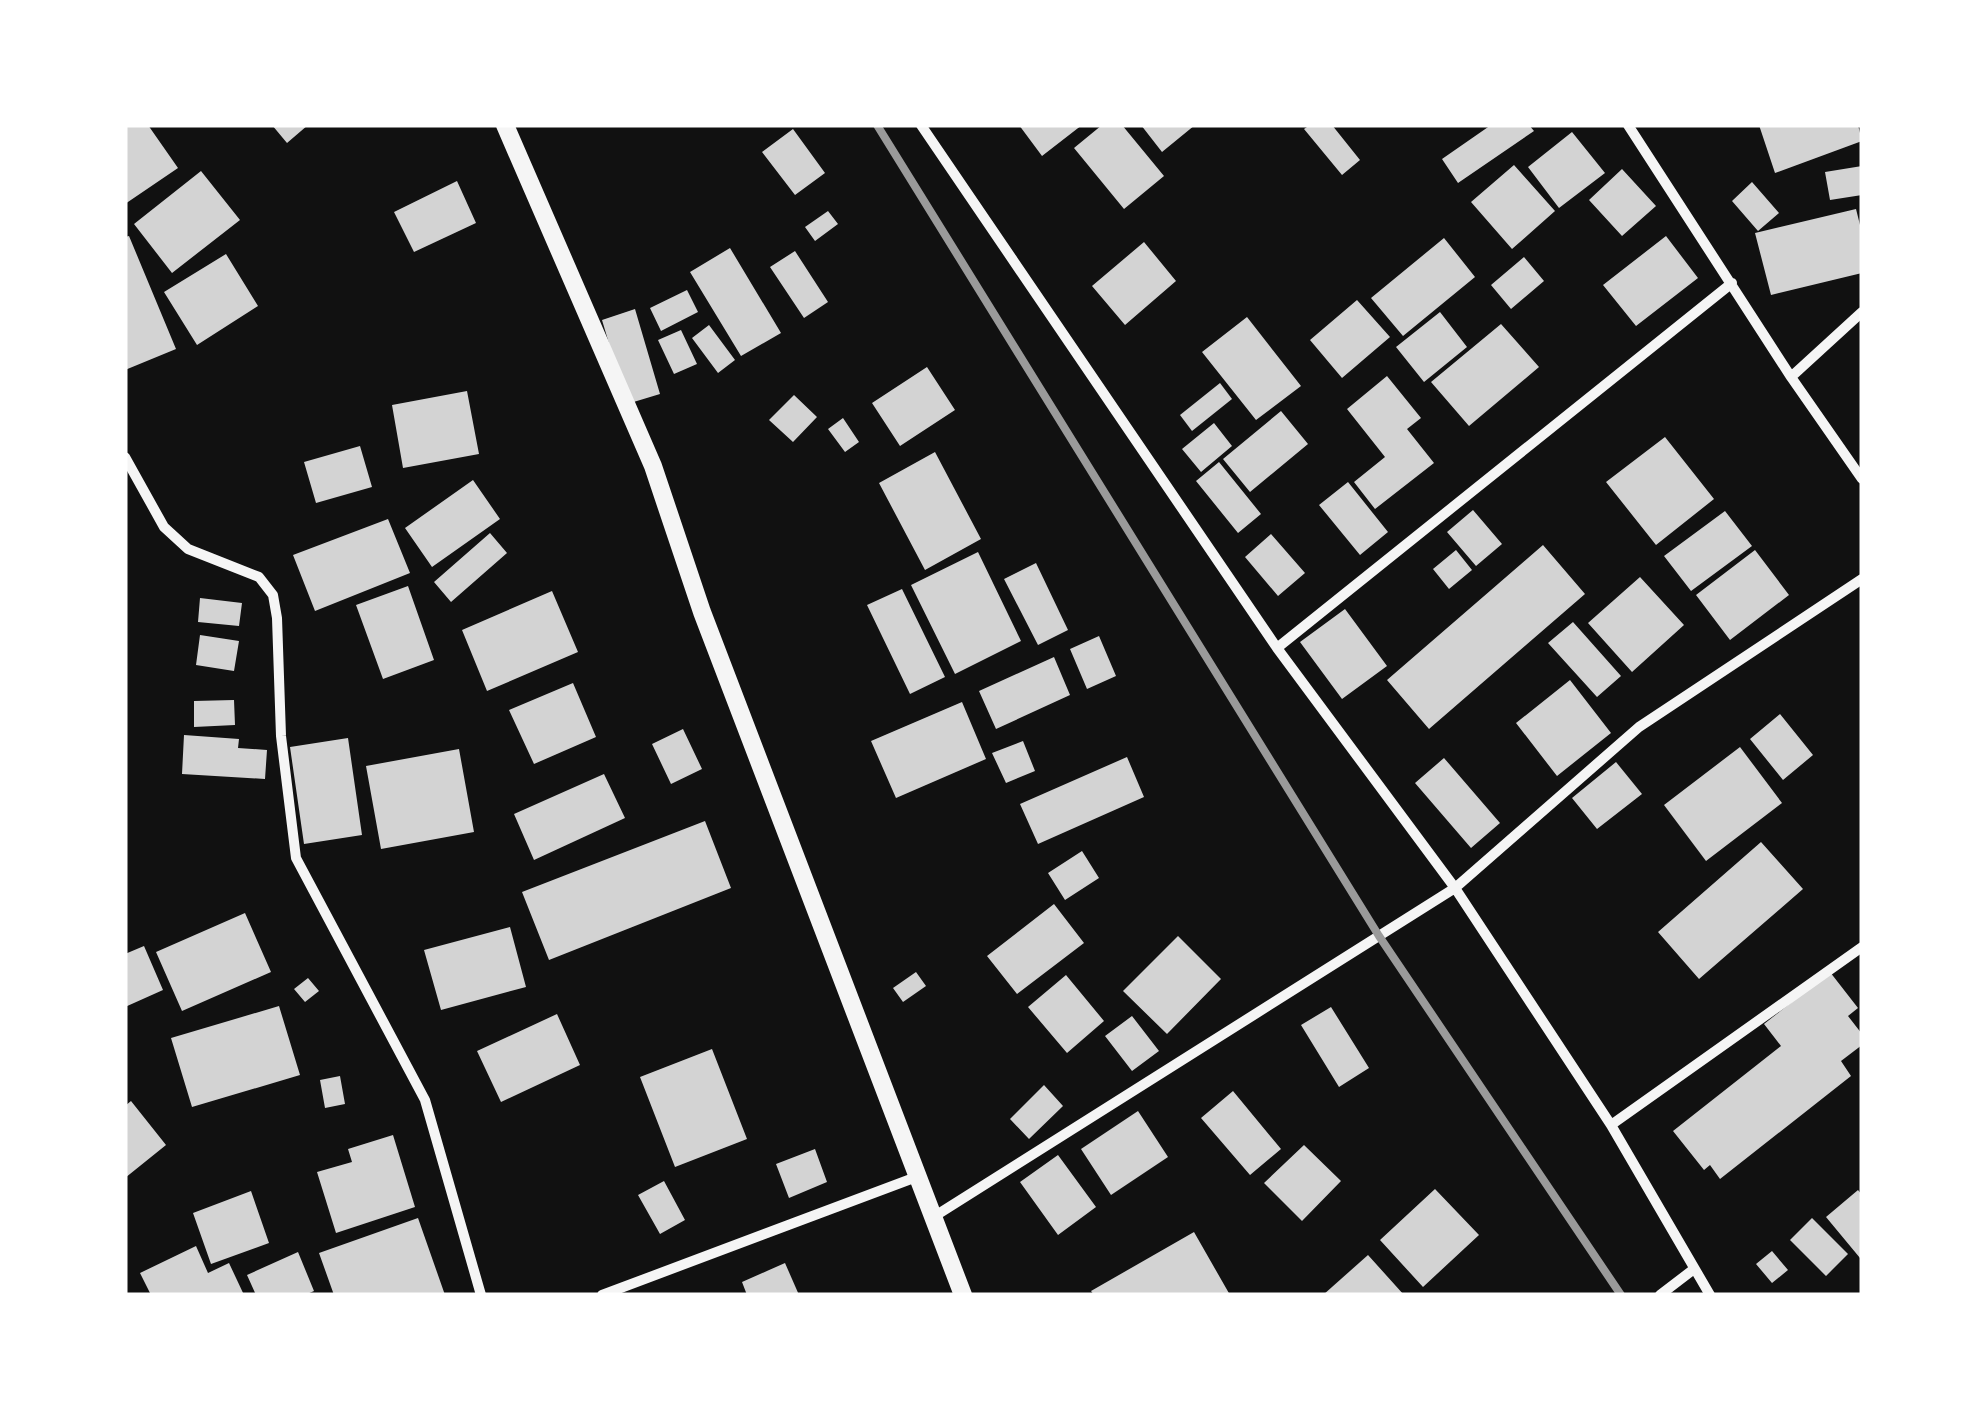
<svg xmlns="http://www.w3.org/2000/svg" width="1987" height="1420" font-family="Manrope,sans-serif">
  <rect width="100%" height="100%" fill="#111"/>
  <!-- building -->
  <path fill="#d3d3d3" d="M125,125H148L178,168L125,204Z
    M272,125H308L287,143Z
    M1019,125H1082L1042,156Z
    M1102,125H1122L1164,176L1124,209L1074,148Z
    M1141,125H1195L1162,152Z
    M1310,125H1332L1360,160L1342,175L1304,129Z
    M1491,125H1529L1534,131L1458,183L1442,159Z
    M1759,125H1858L1862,141L1775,173Z
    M793,129L825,173L795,195L762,152Z
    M1572,132L1605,173L1559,208L1528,167Z
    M1514,165L1555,211L1512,249L1471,202Z
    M1862,166V195L1830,200L1825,172Z
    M1622,169L1656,206L1622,236L1589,200Z
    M201,171L240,220L172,273L134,224Z
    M457,181L476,223L414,252L394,212Z
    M1752,182L1779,213L1758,231L1732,201Z
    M1856,209L1862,233V273L1771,295L1755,233Z
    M828,211L838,224L815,241L805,227Z
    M129,236L176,349L125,370V237Z
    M1666,236L1698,278L1636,326L1603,285Z
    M1444,238L1475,277L1403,336L1371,298Z
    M1144,242L1176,281L1125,325L1092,286Z
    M730,248L781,333L741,356L690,272Z
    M795,251L828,302L804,318L770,267Z
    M226,254L258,306L197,345L164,292Z
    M1524,257L1544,281L1511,309L1491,285Z
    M687,290L698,312L661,331L650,308Z
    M1357,300L1390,337L1342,378L1310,340Z
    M635,309L660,394L627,404L602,320Z
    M1440,312L1467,347L1424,382L1396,347Z
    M1247,317L1301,386L1256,420L1202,352Z
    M1501,324L1539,367L1469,426L1431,382Z
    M709,325L735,360L718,373L692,338Z
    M681,330L697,364L674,374L658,340Z
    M927,367L955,410L900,446L872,403Z
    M1387,376L1421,418L1407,429L1434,463L1375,509L1354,482L1385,457L1347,409Z
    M1220,383L1232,399L1192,431L1180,415Z
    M467,391L479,454L403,468L392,405Z
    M794,395L817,417L793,442L769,420Z
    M1281,411L1308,444L1250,492L1223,459Z
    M843,418L859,442L845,452L828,429Z
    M1214,423L1232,446L1201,472L1182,449Z
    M1665,437L1714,499L1656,545L1606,482Z
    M360,446L372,487L316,503L304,462Z
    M935,452L981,539L925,570L879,483Z
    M1219,462L1261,514L1238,533L1196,481Z
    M473,480L500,519L432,567L405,528Z
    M1348,482L1388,532L1360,555L1319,505Z
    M1473,510L1502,544L1476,566L1447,532Z
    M1725,511L1752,546L1691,591L1664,556Z
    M388,519L410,573L315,611L293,555Z
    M490,533L507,553L451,602L434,582Z
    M1271,534L1305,573L1278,596L1245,557Z
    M1543,545L1585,594L1429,729L1387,680Z
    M1456,550L1472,570L1449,589L1433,569Z
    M1755,550L1789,595L1730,640L1696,595Z
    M978,552L1021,641L955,674L911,585Z
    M1036,563L1068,630L1038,645L1004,579Z
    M1640,577L1684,625L1632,672L1588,623Z
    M408,586L434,660L383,679L356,605Z
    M902,589L945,677L910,694L867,605Z
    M552,591L578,652L487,691L462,630Z
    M200,598L242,603L239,626L198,622Z
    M1345,609L1387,666L1342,699L1300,642Z
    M1573,622L1621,676L1597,697L1548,643Z
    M200,635L239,641L234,671L196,665Z
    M1099,636L1116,676L1087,689L1070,649Z
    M1054,657L1070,695L996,729L979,691Z
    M1570,680L1611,733L1557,776L1516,723Z
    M573,683L596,737L534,764L509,710Z
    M234,700L235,725L194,727V701Z
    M962,702L986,759L896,798L871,741Z
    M1780,714L1813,755L1783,780L1750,739Z
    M683,729L702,769L671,784L652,744Z
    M184,735L239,739L238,748L267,750L265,779L182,774Z
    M348,738L362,835L304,844L290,747Z
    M1023,741L1035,771L1006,783L992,753Z
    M1740,747L1782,803L1706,861L1664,805Z
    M459,749L474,832L381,849L366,766Z
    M1127,757L1144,797L1038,844L1020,804Z
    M1444,758L1500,823L1471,848L1415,783Z
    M1616,762L1642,794L1597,829L1572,798Z
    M604,774L625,818L534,860L514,814Z
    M705,821L731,888L549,960L522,892Z
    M1761,842L1803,889L1699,979L1658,932Z
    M1082,851L1099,878L1065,900L1048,873Z
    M1054,904L1084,943L1017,994L987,956Z
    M245,913L271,972L182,1011L156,952Z
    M510,927L526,987L441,1010L424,950Z
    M1178,936L1221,979L1167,1034L1123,991Z
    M144,946L163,990L125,1007V954Z
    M916,972L926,986L903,1002L893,988Z
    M1830,972L1858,1008L1848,1016L1862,1034V1045L1841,1061L1851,1076L1720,1179L1710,1165L1704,1170L1673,1131L1781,1046L1764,1024Z
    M1066,975L1104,1021L1067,1053L1028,1007Z
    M308,978L319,991L305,1002L294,989Z
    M279,1006L300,1075L192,1107L171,1038Z
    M1331,1007L1369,1068L1339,1087L1301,1025Z
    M557,1014L580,1065L501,1102L477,1051Z
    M1132,1016L1159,1051L1132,1071L1105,1036Z
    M712,1049L747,1139L675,1167L640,1077Z
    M340,1076L345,1104L325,1108L320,1080Z
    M1044,1085L1063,1106L1029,1139L1010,1119Z
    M1233,1091L1281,1149L1250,1175L1201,1118Z
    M131,1101L166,1145L125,1178V1106Z
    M1138,1111L1168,1157L1111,1195L1081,1149Z
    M393,1135L415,1207L336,1233L317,1172L352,1162L348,1149Z
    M1304,1145L1341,1181L1302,1221L1264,1183Z
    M815,1149L827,1182L789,1198L776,1164Z
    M1058,1155L1096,1207L1058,1235L1020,1182Z
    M664,1181L685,1220L660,1234L638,1195Z
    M1435,1189L1479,1235L1423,1287L1380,1240Z
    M1858,1190L1862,1195L1860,1258L1826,1217Z
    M251,1191L269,1243L211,1264L193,1213Z
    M418,1218L445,1295H334L319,1253Z
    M1812,1218L1848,1254L1826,1276L1790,1240Z
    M1194,1232L1230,1295H1094L1091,1291Z
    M196,1246L208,1273L229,1263L244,1295H151L140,1273Z
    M1772,1251L1788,1270L1772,1283L1756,1264Z
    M298,1252L314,1291L305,1295H256L247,1275Z
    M1368,1255L1404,1295H1323Z
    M785,1263L799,1295H747L742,1282Z"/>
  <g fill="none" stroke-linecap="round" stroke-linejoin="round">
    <!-- minor -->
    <path stroke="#f5f5f5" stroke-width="10" d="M921,125L1277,648L1455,888L1611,1125L1710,1295
      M1628,125L1791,377L1862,479
      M1791,377L1862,312
      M125,457L164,527L188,549L259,577L273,595L277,618L281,736L296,858L425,1100L481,1295
      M1277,648L1732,283
      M1611,1125L1862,947
      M935,1216L1455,888L1639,727L1862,579
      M602,1295L919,1176
      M1660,1295L1694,1269"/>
    <!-- tertiary -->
    <path stroke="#f5f5f5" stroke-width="18" d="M505,125L653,466L702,612L963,1295"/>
    <!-- rail -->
    <path stroke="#9a9a9a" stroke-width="8" d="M877,125L1379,936L1621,1295"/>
  </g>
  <!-- border -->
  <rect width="1987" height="1420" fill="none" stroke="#ffffff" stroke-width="255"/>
</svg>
